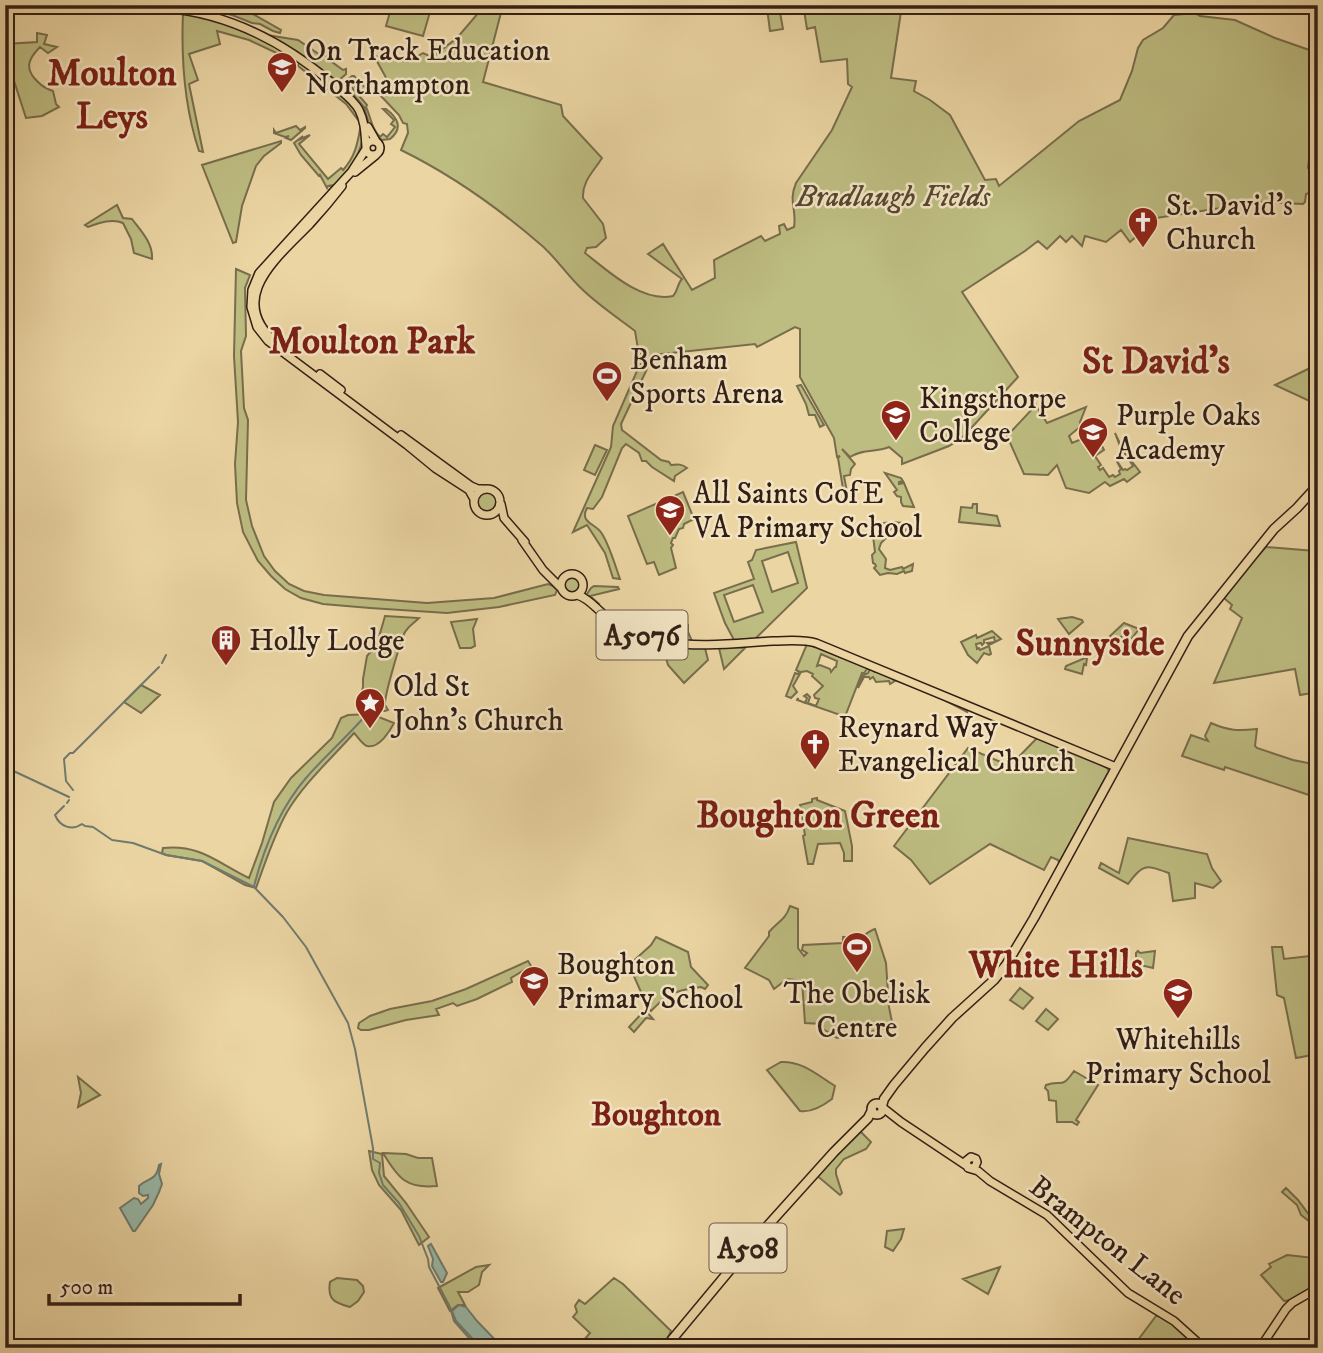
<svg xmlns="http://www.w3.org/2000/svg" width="1323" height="1353" font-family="'IM FELL DW Pica',serif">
  <rect width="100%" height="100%" fill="#ebd5a3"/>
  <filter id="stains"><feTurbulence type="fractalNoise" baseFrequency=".00286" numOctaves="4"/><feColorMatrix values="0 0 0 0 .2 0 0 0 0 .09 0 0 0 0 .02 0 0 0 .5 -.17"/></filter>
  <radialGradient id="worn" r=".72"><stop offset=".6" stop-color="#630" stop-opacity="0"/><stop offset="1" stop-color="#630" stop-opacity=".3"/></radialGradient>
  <!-- green -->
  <path fill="#bdbc81" stroke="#786d4c" stroke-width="2" fill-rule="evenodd" d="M193,5H237L281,30L280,33L273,31L260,24L252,23L232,15Z
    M392,5H405L430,12L423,36L386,26Z
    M485,5H503L483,82L561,105L563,116L602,158C594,171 582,181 583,198L603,224L606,238L596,247L587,248L585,253C608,271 642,303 673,296C678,291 677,284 682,279L648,254L663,244L692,290L715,278L714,260L761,236L765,241L780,234L779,226L784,224L787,230L794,227C797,209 788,202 796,183L832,130L852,87L848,84L847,59L821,62L815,27L807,29L804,10L788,12L784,5H902L891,78L916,81L914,91L930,100L950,115L985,180L996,179L999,186L1079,121L1120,100L1132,71L1138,48L1143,40L1163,28L1174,15L1195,13L1200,16L1235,20L1275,38L1318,53V83L1308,168L1318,170V190L1306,194L1305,202L1303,204L1260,202L1143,220L1148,237L1143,240L1138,235L1130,242L1121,230L1106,242L1085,236L1082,246L1072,236L1066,242L1060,236L1047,249L1038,241L1025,251L962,292L1018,377L963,437L949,446L902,464V458L889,447C875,453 864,448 850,457L842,449L855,464L851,469L850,475L844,476L847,492L844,495L838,458L840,456L837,457L834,438L800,377V329L795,327L757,347L755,344L653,355L648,366L638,349L635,331C618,318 600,306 584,291C568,277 555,256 540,244C497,207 452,175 401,150L408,133L407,124L403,123L399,115L381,96L389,83L374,56L408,62L423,53L432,57L457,38Z
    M924,5H999L974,12Z
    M779,7L783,29L770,31L767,8Z
    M183,13L238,26L292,55L289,59L249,40L217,31L220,44L189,54L198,80L189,84L203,152L199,151C184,106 181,60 183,13Z
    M37,33L47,35L44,44L57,47L48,53L40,47C28,59 24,69 38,82C43,87 46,89 53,91L56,104L59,107L42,116L26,118L5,53V44L37,42Z
    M267,35L298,40L323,57L328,56L332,62L343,70L346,69V74L338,81Z
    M300,61C317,74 344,89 356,107C375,136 352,171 332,189H330L334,185L328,186L327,188L320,175L319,176L301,155L294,143L303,136L298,140L310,135L299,144L328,179L341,168L343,170C356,156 358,141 361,124L346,104L298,66Z
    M352,76H354L369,91L368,92L366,91L364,95L355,87L359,83L356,80L354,81L351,80L348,83L367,105L366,107C371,117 371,129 380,137L383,134L387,137L395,127L391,124L394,120L383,109H386C397,117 404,128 390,139L382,140L371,131L364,107L345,85L346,81Z
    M296,126L300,130L305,127V128L291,140L286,138L289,136L285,137L274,133V130L276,133Z
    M281,141V143L264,156L256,166L242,206L236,242L233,243L202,165Z
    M117,205L123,218L132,219C141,231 153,243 152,259L134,253L131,239L123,223C112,218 99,223 88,227L85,225Z
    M236,269L250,275L245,288L246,336L241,351L244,408L248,420L246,500L252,526L264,556L275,571L289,584L304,591L324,595L427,603L494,598L548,584L553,586L557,590L555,595L499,607L447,613L370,608L323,604L301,598L285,589L271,576L258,561L243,532L237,503L235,464L238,422L234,356Z
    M640,364H644L647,369L621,424L622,430L661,460L669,462L671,465C678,464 682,464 687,468L675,476L674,481L652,467L646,461H642L639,453L626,444L622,448L602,497L593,509L587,508C580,521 592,523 599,530C607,537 616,568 620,579L613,578L605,553L587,525L573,532L611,447L613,426Z
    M1310,368C1321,376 1318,391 1318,405L1275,385Z
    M801,385L824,425L820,427L815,415H809L806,404L797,386Z
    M1036,405L1047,423L1086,407L1080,422L1081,426L1069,436L1072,443L1084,438L1101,444L1104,450L1095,456L1101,465L1098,467L1100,470L1103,468L1109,477L1113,475L1115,477L1120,474L1119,471L1121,469L1115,458L1123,470L1125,469L1127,470L1133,466L1120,446L1115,433L1123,450L1140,472L1127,482L1124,479L1110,486L1105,482L1089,493L1066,488L1057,465L1048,475L1024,474L1007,436Z
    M595,445L607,450L595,475L584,470Z
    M885,473L901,478L903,481L899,482V484L904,483L914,507L903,506L901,502V497L897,496L894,492L897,490Z
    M476 501a11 11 0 1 1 22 0a11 11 0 1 1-22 0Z
    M683,492L694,519L684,524L683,528L679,529L675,538H673L671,543L673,545L671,548L676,568L659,575L654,562L647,564L628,516Z
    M973,504H977V513L997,516L1000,526L959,522L961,507L972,508Z
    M891,522L904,523L907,526L905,531L891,528L890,530H887L886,538L881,543L879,549L886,559L885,568L890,570L902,567L903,569L913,564L912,571L905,573L904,571L897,574L888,573L880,575L874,568L876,566L875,564L873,563L872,555L875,552L873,536L879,532L877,524Z
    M796,542L807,588L755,639L734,640L725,623L714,593L754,579L748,562L752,560L756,550ZM788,552L798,583L772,592L762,561ZM753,585L763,612L734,622L724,595Z
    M1266,547L1315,551L1318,582V692L1300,695L1295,669L1214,683L1242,618L1230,609L1232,605L1224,598L1242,573Z
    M571,578H575L581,584L580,589L576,594L568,591L563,585L565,579Z
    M594,586L618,587L619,589L590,596L598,603H595L587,596V594L591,588Z
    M385,616L419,618C413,624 407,627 404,634C400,644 384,696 385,705C386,707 387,708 388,710L385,711L358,707L363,687V679L367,656L377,644Z
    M1072,617L1082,620L1083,622L1069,634L1058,619Z
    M668,618L671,629L688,625V632L692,641L668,639L641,631L644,620C652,622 661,624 668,618Z
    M477,619L473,629L475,646L471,648H460L451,622Z
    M1124,623L1139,629L1129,642L1122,636L1115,642L1110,636Z
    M992,631L1001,639L989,645L987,643L995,642L994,637L984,640V643L982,645L981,643L976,644L977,649L979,648L980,650L989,646L991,654L989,655L984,653L977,663L968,655L961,642L976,635L977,638Z
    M807,644L868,668L864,673H862L846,714L843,716L797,700L798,698V700L805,703L807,698L804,696L807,694L810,697L808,703L816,706L819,699L815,698L814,695L823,686L812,676L813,674L807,671L801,672L793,686L797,692L791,698L786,696L795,673L798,674L800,672L796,670ZM821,654L837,661L836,667H835L831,672L830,669L820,665L817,666Z
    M663,647L705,648L708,660L684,683L668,665Z
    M736,647L745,648L724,669L719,648Z
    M1085,658H1087L1086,665L1084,664L1082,674L1065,669L1066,666Z
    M862,664L880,671V673L881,671L952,700L966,707L967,712L933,694L892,679L895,681L890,684L889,681L876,682L873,677L870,679L869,677H864L858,688L862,676L868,673L870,669L875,672L877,671Z
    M141,685L160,695L141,713L124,702Z
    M371,714L394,723C390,731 379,749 367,746C362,744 358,737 354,733C332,758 304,783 287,812C274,835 265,863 256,888L245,885L202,861L166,855L162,853L163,848C200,844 218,863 249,878L262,843L274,802L291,778L332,738L341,718L348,715Z
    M1211,723C1229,731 1238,731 1257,729L1255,746L1257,748L1293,760L1318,765V798L1225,767L1224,770L1182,756L1191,735L1208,741L1205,736Z
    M1037,738L1084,756L1107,768L1109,771L1059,863L1058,860L1051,857L1044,870L990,844L930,884L911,860L894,846L968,748L1010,766Z
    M817,798V800L845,811L852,846V861H844V853L840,843L818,844L813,864H808L803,836L805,835L800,805L812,802V799Z
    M1128,838L1207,854L1212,868L1221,881L1213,888L1195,883V898L1173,901L1169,873C1146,865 1143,863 1128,884L1099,868L1101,863L1119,873Z
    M790,906L798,909V948L804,956L807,953L802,950L803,945L843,943V937H845L846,943C861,943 863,933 875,929L886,963L889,1007L893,1027L837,1038L823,1029L822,1024L805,1023L802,981L787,979L774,989L769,980L745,968L769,936V932C778,921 785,921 790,906Z
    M656,937L688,952L691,967L708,985L705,989L701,987C677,990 668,993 651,1011L648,1008L629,965L651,945Z
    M1272,947H1282L1284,959L1310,956L1318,959V1054L1296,1058L1284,998L1277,995Z
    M1138,951L1140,953L1155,951L1153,968L1136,964V953Z
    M528,961L531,966L511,978L512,982L477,999L457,1006L453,1003L436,1009L439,1015L406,1020L369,1030H361L358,1028L359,1023L370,1016L390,1009L432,1001L466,989Z
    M1020,988L1033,998L1023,1009L1010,1000Z
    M1046,1009L1058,1019L1048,1030L1036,1021Z
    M645,1010L653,1019L646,1018L634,1032L629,1027Z
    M781,1062C803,1061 817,1075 835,1086L832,1099C824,1105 811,1113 800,1111L767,1070Z
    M1074,1071L1098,1085L1076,1120L1079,1122L1077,1125L1072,1122H1057L1056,1101L1049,1100L1048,1091L1045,1088L1046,1085C1062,1079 1061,1090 1074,1071Z
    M78,1077L100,1095L78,1107L81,1093Z
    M859,1130L871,1142L866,1149L844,1159L836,1169V1174L842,1193L840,1195L815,1174Z
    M369,1151L382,1154L384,1176L406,1203L429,1237L419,1245L401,1210L379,1185L372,1170Z
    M383,1153L406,1154L418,1158H432L437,1186C406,1189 398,1178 383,1153Z
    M1286,1188L1298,1200L1318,1227V1241L1310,1222L1301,1215L1297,1205L1282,1192Z
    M904,1229L901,1239L893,1251L885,1247L887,1231Z
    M1318,1250V1285L1291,1300L1284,1301L1261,1275L1271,1267L1269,1264L1287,1255L1314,1258Z
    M489,1265L482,1272L479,1285L468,1292H458L465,1305H458L450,1311L438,1288L476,1267Z
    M1000,1267L988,1294L963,1279Z
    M337,1278L357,1280L363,1286L364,1292L358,1301L350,1307C335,1303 327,1300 330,1282Z
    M614,1278L623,1284L671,1331L663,1348H577L590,1333L573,1317L577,1312L575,1306L579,1300L585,1304Z
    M1156,1316H1161L1177,1327L1200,1348H1132Z"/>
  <!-- water -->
  <path fill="#98b8a8" stroke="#707a6e" stroke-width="2" d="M161,1164L159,1174L162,1184L159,1192L153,1205L135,1231H133L120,1208L134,1198L138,1199L141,1204L148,1198V1195L143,1196L139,1193V1186C148,1177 156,1182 159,1165Z
    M431,1244L447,1273L443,1282H441L432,1266L433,1259L428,1246Z
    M459,1305L466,1307L477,1321L503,1348H481L456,1321L452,1311Z"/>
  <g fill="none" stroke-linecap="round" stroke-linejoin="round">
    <!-- stream -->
    <path stroke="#707a6e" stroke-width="2" d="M162,663L166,655
      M5,767L69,797
      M73,790L66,781L64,759L70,753H73L159,667
      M67,803L69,800
      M64,806L55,815C60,827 72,831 82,824L85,826L93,827L112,840L133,843L166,855L202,861L254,887L283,917L306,947L348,1023L355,1049L373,1148V1159L380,1163L379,1173L383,1185L399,1203L419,1236L428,1259L429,1267L450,1307L454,1321L478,1348
      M254,886C264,848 280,808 306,778C325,756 347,737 366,715"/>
    <!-- primary casing -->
    <g stroke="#331e16" stroke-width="10">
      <path id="primary" d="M40,5C81,15 123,4 164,8C228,13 284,42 333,84C342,92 353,99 359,110C365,122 365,134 366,147
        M368,127L376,141
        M366 148a7 7 0 1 1 14 0a7 7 0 1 1-14 0Z
        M366,149L352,171L259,273L252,290L251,307L257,327L268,341L407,445L435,468L469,490L474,499
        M355,172L376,155
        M279,345C223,300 277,258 310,224C321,212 332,199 342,186
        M320,374L341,390
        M401,435L471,486L478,489H483
        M474 502a13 13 0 1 1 26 0a13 13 0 1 1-26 0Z
        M501,504L504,518L525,542
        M522,540L543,570L561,588
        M561 585a11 11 0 1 1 22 0a11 11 0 1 1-22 0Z
        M577,595C589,598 597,610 607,617C625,629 645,638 666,642C701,648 738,643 773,641C788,641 802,639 816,643L1116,767
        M882,1107L901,1122L967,1166
        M971,1168L975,1167L977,1162L976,1159L971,1157L966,1161L968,1168L978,1171L990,1181L1047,1215L1128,1293L1174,1321L1204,1348
        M1260,1348L1286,1309L1292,1303L1318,1288"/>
    </g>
    <!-- trunk casing -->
    <g stroke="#331e16" stroke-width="11">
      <path id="trunk" d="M871.5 1109a5.5 5.5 0 1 1 11 0a5.5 5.5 0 1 1-11 0Z
        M882,1106L884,1099L894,1085L925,1048L952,1018L994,980L1006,965L1034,918L1188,636L1274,529L1297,508L1318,485
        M665,1348L754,1241L834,1152L868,1118L872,1110"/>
    </g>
    <!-- primary -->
    <use href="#primary" stroke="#ebd5a3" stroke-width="7"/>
    <!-- trunk -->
    <use href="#trunk" stroke="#ebd5a3" stroke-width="8"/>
  </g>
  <!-- icons -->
  <defs>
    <g id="school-pin" transform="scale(1.575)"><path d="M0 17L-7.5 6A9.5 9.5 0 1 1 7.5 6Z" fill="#8f2418" stroke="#f2e4c3"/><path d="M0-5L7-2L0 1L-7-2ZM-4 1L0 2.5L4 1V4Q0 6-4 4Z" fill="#fff"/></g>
    <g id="church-pin" transform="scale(1.575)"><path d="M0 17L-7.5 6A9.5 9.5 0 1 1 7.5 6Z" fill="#8f2418" stroke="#f2e4c3"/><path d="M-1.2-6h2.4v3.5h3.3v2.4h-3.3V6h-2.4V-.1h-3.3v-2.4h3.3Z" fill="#fff"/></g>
    <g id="stadium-pin" transform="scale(1.575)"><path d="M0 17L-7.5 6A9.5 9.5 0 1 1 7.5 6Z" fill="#8f2418" stroke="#f2e4c3"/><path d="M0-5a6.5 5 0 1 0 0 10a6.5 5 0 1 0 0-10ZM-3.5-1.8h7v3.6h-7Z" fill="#fff"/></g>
    <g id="building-pin" transform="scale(1.575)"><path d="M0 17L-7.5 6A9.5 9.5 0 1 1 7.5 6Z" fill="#8f2418" stroke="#f2e4c3"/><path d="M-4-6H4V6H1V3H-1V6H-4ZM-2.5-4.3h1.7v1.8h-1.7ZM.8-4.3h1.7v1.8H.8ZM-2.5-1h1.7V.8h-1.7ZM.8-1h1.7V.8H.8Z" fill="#fff"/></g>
    <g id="sight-pin" transform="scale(1.575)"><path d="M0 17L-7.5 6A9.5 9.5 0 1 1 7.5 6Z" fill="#8f2418" stroke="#f2e4c3"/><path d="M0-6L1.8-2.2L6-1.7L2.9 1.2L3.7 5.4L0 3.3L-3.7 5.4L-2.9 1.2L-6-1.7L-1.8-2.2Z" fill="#fff"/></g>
  </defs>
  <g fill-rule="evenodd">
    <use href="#school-pin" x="282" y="67"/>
    <use href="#church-pin" x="1143" y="222"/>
    <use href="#stadium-pin" x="607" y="376"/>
    <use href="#school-pin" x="896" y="415"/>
    <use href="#school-pin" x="1093" y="432"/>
    <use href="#school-pin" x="670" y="510"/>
    <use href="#building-pin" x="226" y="640"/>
    <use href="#sight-pin" x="370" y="703"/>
    <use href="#church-pin" x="815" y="744"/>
    <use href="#stadium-pin" x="857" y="947"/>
    <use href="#school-pin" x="534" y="981"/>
    <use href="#school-pin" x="1178" y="993"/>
  </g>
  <g text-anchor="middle" stroke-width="5" stroke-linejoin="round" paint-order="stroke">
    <!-- shield labels -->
    <g fill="#f2e4c3" stroke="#6c594a" stroke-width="2">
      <rect x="596.5" y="610.5" width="91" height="49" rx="5"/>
      <rect x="709.5" y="1223.5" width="77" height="49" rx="5"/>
    </g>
    <g font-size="28" font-weight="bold" fill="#331e16">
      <text x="642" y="645">A5076</text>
      <text x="748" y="1258">A508</text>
    </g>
    <!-- poi labels -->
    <g font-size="30" fill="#331e16" stroke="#f2e4c3" text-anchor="start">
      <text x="305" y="60">On Track Education<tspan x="305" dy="34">Northampton</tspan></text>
      <text x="1166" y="215">St. David's<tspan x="1166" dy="34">Church</tspan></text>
      <text x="630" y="369">Benham<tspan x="630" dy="34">Sports Arena</tspan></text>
      <text x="919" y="408">Kingsthorpe<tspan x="919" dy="34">College</tspan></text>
      <text x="1116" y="425">Purple Oaks<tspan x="1116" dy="34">Academy</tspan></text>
      <text x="693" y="503">All Saints CofE<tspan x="693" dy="34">VA Primary School</tspan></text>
      <text x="249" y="650">Holly Lodge</text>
      <text x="393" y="696">Old St<tspan x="393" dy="34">John's Church</tspan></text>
      <text x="838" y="737">Reynard Way<tspan x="838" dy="34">Evangelical Church</tspan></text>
      <text x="557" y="974">Boughton<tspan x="557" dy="34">Primary School</tspan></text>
      <text x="857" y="1003" text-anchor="middle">The Obelisk<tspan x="857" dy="34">Centre</tspan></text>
      <text x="1178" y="1049" text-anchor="middle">Whitehills<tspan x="1178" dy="34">Primary School</tspan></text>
    </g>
    <!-- park labels -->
    <g font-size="30" font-style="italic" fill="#564631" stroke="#f2e4c3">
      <text x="893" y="206">Bradlaugh Fields</text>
    </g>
    <!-- street labels -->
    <g font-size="30" fill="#331e16" stroke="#f2e4c3">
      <text transform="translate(1108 1240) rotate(38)" y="10">Brampton Lane</text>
    </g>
    <!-- quarter labels -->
    <g font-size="33" font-weight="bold" fill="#7a1f14" stroke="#f2e4c3">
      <text x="656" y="1125">Boughton</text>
    </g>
    <!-- district labels -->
    <g font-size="37" font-weight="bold" fill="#7a1f14" stroke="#f2e4c3">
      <text x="112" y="85">Moulton<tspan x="112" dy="43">Leys</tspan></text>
      <text x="372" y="353">Moulton Park</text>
      <text x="1156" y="373">St David's</text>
      <text x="1090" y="655">Sunnyside</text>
      <text x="818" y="827">Boughton Green</text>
      <text x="1056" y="977">White Hills</text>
    </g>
  </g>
  <!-- margin -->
  <rect width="1323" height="1353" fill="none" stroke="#ebd5a3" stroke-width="28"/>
  <rect x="7" y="7" width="1309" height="1339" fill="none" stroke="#331e16" stroke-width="3.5"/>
  <rect x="14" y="14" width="1295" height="1325" fill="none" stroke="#331e16" stroke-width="2"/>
  <!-- scale -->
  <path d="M49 1294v10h191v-10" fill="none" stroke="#331e16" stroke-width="3.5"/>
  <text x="60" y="1294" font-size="21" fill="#331e16" stroke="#f2e4c3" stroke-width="5" paint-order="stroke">500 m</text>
  <rect width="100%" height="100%" filter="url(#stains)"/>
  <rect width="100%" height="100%" fill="url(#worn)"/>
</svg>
